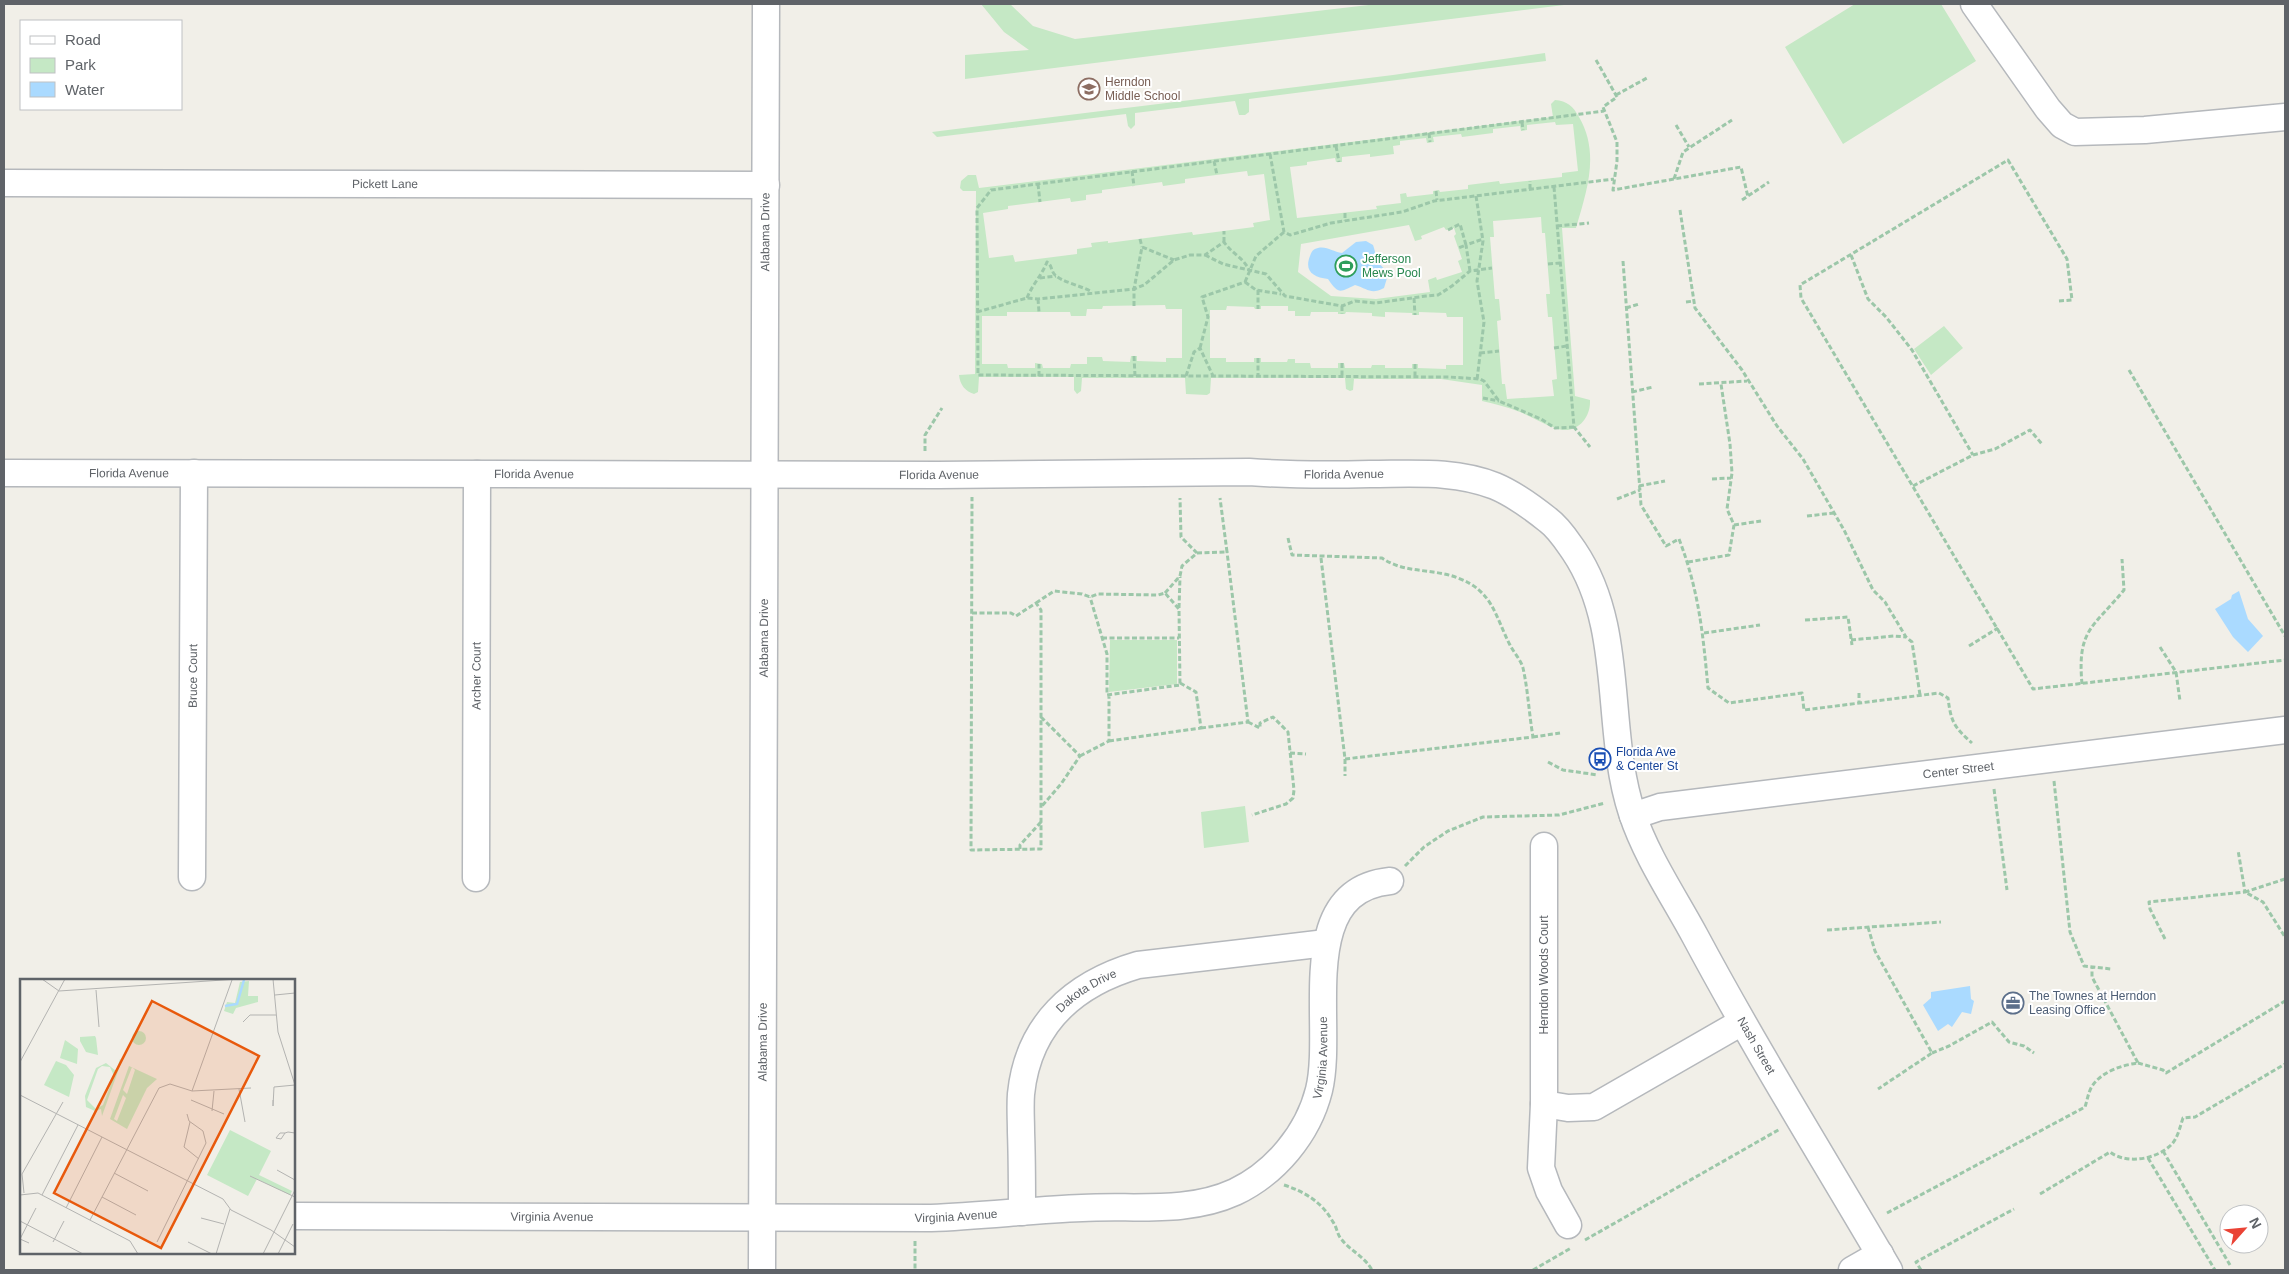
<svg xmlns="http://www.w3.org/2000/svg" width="2289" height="1274" font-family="Helvetica,sans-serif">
  <rect width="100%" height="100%" fill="#f1efe8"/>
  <!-- green -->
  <path fill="#c5e8c5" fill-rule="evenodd" d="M981,4H1010L1033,26L1075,39L1377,4H1572L965,79V55L1029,50L1004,32Z
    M1855,4H1941L1976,61L1843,144L1785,47Z
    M1545,53L1546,61L1249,99V112L1245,115H1239L1235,101L1135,113V125L1131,129L1128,126L1126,114L937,137L932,132L1393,75Z
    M1555,100C1567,101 1573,106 1579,117C1600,153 1587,190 1576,228H1562L1575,396L1590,400C1591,419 1575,436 1555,428C1543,424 1532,417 1520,412C1507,407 1495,404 1482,401V385L1441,379H1354L1353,390L1350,391L1346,389L1345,378H1211L1210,393L1207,395L1186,394L1185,378H1082L1081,391L1077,394L1074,390V377H979L978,392L974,394C965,391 960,385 959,375L975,374L976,191H963L960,188L961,181L968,175H976L979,188L1553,117L1551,104ZM1555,122L1556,125L1573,124L1578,171L1562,173V177L1500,184L1499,181L1468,185V189L1440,192L1439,190L1433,191V194L1407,197L1406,193L1400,194L1401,203L1376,206L1377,209L1297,218L1290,167L1307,165V162L1335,158L1336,162H1342V157L1370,154V157L1394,154L1393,146L1400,145V141L1426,138L1427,143L1434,142L1433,137L1461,134L1462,137L1493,133V129L1520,126L1521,131L1527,130V125ZM1247,171L1248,176L1264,174L1270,220L1253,223L1254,227L1193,235L1192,232L1108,243V241L1091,243L1092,247L1077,249V254L1015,262L1013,255L989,258L983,213L1008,209V206L1070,198L1071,202L1086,200V195L1102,193V190L1162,182L1163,186L1185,183V179ZM1541,217L1542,233H1545L1550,294H1546L1548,317H1552L1557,379L1552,380L1554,396L1507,399L1505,384H1502L1497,321L1501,320L1499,299H1495L1490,237H1494L1493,221ZM1409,225L1415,241L1422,239L1421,236L1444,227L1446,230L1454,228L1456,234L1454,236L1462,259L1458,261L1462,272L1437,280L1436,277L1428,280L1430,292L1376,299L1331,296L1298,272L1301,244ZM1165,305L1166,309H1182V358H1166V362L1137,361V356H1131L1130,362L1103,361L1102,357H1087V364H1071L1070,368H1043L1042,364L1035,363V368H1008L1007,364H982V316H1007V312H1070L1071,316H1086L1087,309H1102L1103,306ZM1227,306L1254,307L1255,309H1261V306H1288V311H1295V316H1310L1311,312H1338V314H1345L1346,312L1372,313V316L1385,317V312L1412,313V315H1419V312L1446,313L1447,317H1463V365H1446V369L1418,368V364H1412V368H1385V365H1372L1371,368H1345L1344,363H1338V368H1311L1310,363H1295V359H1288L1287,362H1261V358H1254V362H1226V358H1210V310H1226Z
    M1944,326L1963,348L1931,375L1914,349Z
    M1110,640H1177V684L1109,692Z
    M1245,806L1249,842L1204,848L1201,812Z"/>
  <!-- water -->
  <path fill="#aadaff" d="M1366,241L1373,245C1375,250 1376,258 1378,262C1389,275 1390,269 1384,288C1371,295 1368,289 1355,285C1340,292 1339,295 1328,279C1313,277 1304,271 1310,256C1312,251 1313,249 1318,248C1327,246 1333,252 1342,253L1356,242Z
    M2239,591L2248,619L2263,636L2248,652L2233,637L2215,609L2231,599L2232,595Z
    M1970,986L1971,999L1974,1001L1971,1014L1962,1012L1952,1027L1948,1024L1938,1031L1923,1005L1931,998V992Z"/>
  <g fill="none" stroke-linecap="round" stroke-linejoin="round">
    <!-- minor casing -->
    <g stroke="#b5b8bc" stroke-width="29">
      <g id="minor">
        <path d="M1974,4L2048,109L2062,125L2075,132L2145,130L2285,117"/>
        <path id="s1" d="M4,183L766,185"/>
        <path id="s2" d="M4,473L938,475L1249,472C1289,475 1329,475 1370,474C1412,474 1455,470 1495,486C1514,494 1533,508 1548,520C1559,528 1567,541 1574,551C1626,628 1604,728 1632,813C1646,856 1674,897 1695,936C1756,1050 1824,1159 1889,1270"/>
        <path id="s3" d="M1633,816L1660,807L2285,730"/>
        <path d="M1544,846V1104L1541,1168L1549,1191L1568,1225"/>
        <path id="s4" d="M192,877L194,473"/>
        <path id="s5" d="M476,878L477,474"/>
        <path d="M1544,1104L1568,1108L1594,1107L1742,1022"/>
        <path id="s6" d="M1022,1212C1022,1186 1022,1159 1021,1132C1021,1120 1020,1107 1021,1094C1028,1025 1073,984 1138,965L1326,943"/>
        <path id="s7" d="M294,1216L931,1218C982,1216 1032,1210 1082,1208C1133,1205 1187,1214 1235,1192C1275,1173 1308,1134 1319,1090C1335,1025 1293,891 1390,881"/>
        <path id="s8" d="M762,1270L766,4"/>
        <path d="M1852,1270L1880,1254"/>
      </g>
    </g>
    <!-- path -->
    <path stroke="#9cc7a9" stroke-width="3" stroke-dasharray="5 2.5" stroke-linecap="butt" d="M1596,60L1617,97L1603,107L1617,142V161L1613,190L1741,167L1748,197
      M1616,95L1647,78
      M1522,122L1523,130
      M1676,125L1689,147
      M1429,133L1430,142
      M1336,146L1339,162
      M1270,154L1284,232L1290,235L1331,223L1402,212L1434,201L1614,179
      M1214,161L1217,175
      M1132,171L1134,186
      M1674,179L1683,152L1732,120
      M1038,184L1040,202
      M1554,187L1574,427L1590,447
      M1530,189V181
      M1436,191L1437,200
      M1476,196L1483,241L1477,281L1484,322L1477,380
      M1742,200L1769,182
      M1680,210L1695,308L1742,370L1777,426L1803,459L1844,530L1873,590L1885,602L1906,637L1912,642L1920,695
      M1345,213V221
      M1557,226L1589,223
      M1448,230L1460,224L1466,245L1458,248
      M1140,239L1142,247
      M1224,242V231
      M1205,255L1223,264L1266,274L1285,296L1342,306L1355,301L1376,303L1426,296L1438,295L1452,286L1470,271L1492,268
      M1851,255L1868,299L1886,317L1912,350L1973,455
      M1623,261L1641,505L1666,546L1679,539C1699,591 1703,634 1708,688L1729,703L1802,693L1804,710L1939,693L1948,698C1951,722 1954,727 1972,743
      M1548,264L1560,263
      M1470,271L1466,245L1483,239
      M1040,278L1056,276
      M1245,282L1256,256L1284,232
      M1245,282L1256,290L1281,294
      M1258,290V309
      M1027,298C1032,285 1042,275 1047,262C1052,265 1051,271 1055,275C1062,282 1082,286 1092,292
      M1414,298L1415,315
      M1038,299L1039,312
      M2059,301L2072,300L2067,259L2008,160L1800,285L1801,298L2033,689L2285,660
      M1686,302L1694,301
      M1134,306V289L1142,247L1174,260
      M1342,306V314
      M1626,308L1639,304
      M977,312L1027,298L1038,299L1134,289L1144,285L1174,260L1190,255H1205L1224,242C1232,254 1243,257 1249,270
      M1200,348L1208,317L1202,297L1245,282
      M1554,348L1567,346
      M1480,353L1499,351
      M1134,356L1135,376
      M1258,358V376
      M1342,363V376
      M1415,364V377
      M2129,370L2285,636
      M1039,376V364
      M1186,376L1194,352L1200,348L1213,376
      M1699,384L1747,381
      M1632,392L1653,387
      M1483,398L1499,401
      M1574,427L1555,428L1541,419L1499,401L1484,381L1480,379L1449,377L978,375L977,208L991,190L1604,111
      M925,451V435L942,408
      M1712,479L1731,478
      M1639,486L1665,481
      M1913,486L1973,455L1995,449L2030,430L2042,444
      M1617,499L1640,490
      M1807,516L1834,513
      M1734,525L1761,521
      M1288,538L1292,555L1382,558C1405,574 1433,568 1458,578C1493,591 1495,616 1510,645C1514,653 1521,660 1523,668C1528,690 1529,714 1533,737L1345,759L1321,558
      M1197,553L1227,552L1220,498
      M1688,562L1729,555L1734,525L1727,509L1732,473L1730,444L1721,384
      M1165,593L1180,576L1182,566L1197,553L1181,537L1180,498
      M1036,603L1054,591L1082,594L1090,597L1098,594L1158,595L1165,593L1179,609L1180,685L1107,695V654L1090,597
      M1179,608L1180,577
      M972,613H1011L1016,616L1036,603L1041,610V849L971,850L972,497
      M1805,620L1848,617L1852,645
      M1704,633L1760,625
      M1102,638H1179
      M1851,640L1894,636L1906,637
      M1969,646L1998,628
      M2160,647L2176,672L2180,701
      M2082,684C2077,629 2093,628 2124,590L2122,559
      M1859,693V703
      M1041,717L1080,756L1061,784L1042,806
      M1248,722L1260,728V723L1273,717L1288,732L1294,790L1293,798L1286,804L1252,815
      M1201,728L1248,722L1227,552
      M1533,737L1560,733
      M1109,741L1201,728L1196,692L1180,683
      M1290,753L1306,754
      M1080,756L1109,741V695
      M1345,759V776
      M1548,762L1563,770L1598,775
      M2054,781L2070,932L2084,966L2111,969
      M1994,789L2007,890
      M1020,849V845L1041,822
      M1405,866L1424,847L1448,831L1483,817L1559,815L1605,803
      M2285,879L2245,892L2263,902L2285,937
      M1868,927L1875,951L1932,1053L1878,1089
      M1827,930L1941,922
      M2165,939L2150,909L2149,902L2245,892L2238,850
      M1932,1053L1949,1046L1992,1022L2009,1042L2024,1046L2034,1053
      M2138,1063L2163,1070L2166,1073L2285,1001
      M2163,1151L2230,1265
      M2148,1158L2215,1270
      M1284,1185C1305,1192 1322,1202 1333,1222C1337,1227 1337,1235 1342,1240C1351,1251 1365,1257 1372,1270
      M2040,1194L2110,1152C2127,1165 2158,1159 2172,1144C2178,1137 2180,1127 2183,1118L2195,1117L2285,1064
      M1887,1213L2085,1107C2087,1101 2088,1094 2091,1088C2100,1072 2122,1065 2138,1063L2092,977V966
      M1585,1240L1780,1129
      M915,1241V1270
      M1533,1270L1571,1248
      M1921,1270L1916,1262L2014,1209"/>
    <!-- minor -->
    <use href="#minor" stroke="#fff" stroke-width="26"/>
  </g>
  <!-- icons -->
  <defs>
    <g id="school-ring" transform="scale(1.125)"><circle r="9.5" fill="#fff" stroke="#8d6e63" stroke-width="1.5"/><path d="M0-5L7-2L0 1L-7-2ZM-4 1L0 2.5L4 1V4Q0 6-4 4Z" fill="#8d6e63"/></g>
    <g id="stadium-ring" transform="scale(1.125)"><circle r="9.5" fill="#fff" stroke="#2e9e5b" stroke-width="1.5"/><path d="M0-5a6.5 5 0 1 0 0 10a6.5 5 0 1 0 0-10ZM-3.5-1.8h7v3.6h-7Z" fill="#2e9e5b"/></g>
    <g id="bus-ring" transform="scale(1.125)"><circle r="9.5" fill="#fff" stroke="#1a4fb4" stroke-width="1.5"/><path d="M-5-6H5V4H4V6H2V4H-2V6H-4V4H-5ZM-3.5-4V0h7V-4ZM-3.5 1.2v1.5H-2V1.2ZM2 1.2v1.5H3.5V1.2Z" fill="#1a4fb4"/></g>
    <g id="office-ring" transform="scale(1.125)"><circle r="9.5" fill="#fff" stroke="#5c6f8a" stroke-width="1.5"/><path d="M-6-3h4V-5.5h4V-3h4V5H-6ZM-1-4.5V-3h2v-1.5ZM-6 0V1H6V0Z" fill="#5c6f8a"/></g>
  </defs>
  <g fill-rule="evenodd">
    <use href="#school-ring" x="1089" y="89"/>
    <use href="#stadium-ring" x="1346" y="266"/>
    <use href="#bus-ring" x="1600" y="759"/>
    <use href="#office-ring" x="2013" y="1003"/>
  </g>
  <g text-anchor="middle" stroke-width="4" stroke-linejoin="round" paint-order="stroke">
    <!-- education labels -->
    <g font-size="12" fill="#785e54" stroke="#fff" text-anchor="start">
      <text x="1105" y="86">Herndon<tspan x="1105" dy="14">Middle School</tspan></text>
    </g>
    <!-- street labels -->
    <g font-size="12" fill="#5f6368" stroke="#fff">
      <text dy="4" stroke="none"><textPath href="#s1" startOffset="381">Pickett Lane</textPath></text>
      <text dy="4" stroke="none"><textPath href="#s8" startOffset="1038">Alabama Drive</textPath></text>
      <text dy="4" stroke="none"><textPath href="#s2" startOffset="125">Florida Avenue</textPath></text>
      <text dy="4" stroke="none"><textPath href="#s2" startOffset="530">Florida Avenue</textPath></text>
      <text dy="4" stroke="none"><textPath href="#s2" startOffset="935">Florida Avenue</textPath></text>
      <text dy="4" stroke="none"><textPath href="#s2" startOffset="1340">Florida Avenue</textPath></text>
      <text dy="4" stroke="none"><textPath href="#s8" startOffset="632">Alabama Drive</textPath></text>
      <text dy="4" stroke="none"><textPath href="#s4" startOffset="201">Bruce Court</textPath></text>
      <text dy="4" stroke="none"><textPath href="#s5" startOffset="202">Archer Court</textPath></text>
      <text dy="4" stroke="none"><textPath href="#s3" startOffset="329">Center Street</textPath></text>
      <text transform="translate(1544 975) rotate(-90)" y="4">Herndon Woods Court</text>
      <text dy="4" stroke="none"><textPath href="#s6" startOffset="246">Dakota Drive</textPath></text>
      <text dy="4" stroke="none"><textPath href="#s8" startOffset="228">Alabama Drive</textPath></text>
      <text dy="4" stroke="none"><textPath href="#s2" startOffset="2131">Nash Street</textPath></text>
      <text dy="4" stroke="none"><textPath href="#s7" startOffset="1112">Virginia Avenue</textPath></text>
      <text dy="4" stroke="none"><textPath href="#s7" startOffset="662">Virginia Avenue</textPath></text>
      <text dy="4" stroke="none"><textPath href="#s7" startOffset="258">Virginia Avenue</textPath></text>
    </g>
    <!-- leisure labels -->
    <g font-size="12" fill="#27864d" stroke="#fff" text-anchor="start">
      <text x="1362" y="263">Jefferson<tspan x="1362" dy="14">Mews Pool</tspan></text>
    </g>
    <!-- transit labels -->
    <g font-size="12" fill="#164399" stroke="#fff" text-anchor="start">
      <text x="1616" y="756">Florida Ave<tspan x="1616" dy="14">&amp; Center St</tspan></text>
    </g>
    <!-- service labels -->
    <g font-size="12" fill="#4e5e75" stroke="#fff" text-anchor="start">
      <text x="2029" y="1000">The Townes at Herndon<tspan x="2029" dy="14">Leasing Office</tspan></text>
    </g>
  </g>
  <!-- overview -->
  <g transform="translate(20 979)">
    <rect width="275" height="275" fill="#f1efe8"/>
    <path d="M229,2L228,17H238V23L216,29L213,35L204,32L207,23L215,24L220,3ZM112 59a7 7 0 1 1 14 0a7 7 0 1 1-14 0ZM75,57L76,59L78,76L66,73L60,62V58ZM45,61L58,70L57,85L40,79ZM100,80L102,81L82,137L81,130L75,132L66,128L65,117L76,89L86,84L96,92ZM82,87L90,88L94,97L83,126L76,130L67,121L78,90ZM36,82L46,86L54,96L49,118L24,106ZM109,87L137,100L127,109L107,150L90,140ZM112,88L115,91L107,115L103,111ZM103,116L106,119L97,142L94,140ZM210,151L251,172L239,196L272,212L270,216L237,200L228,217L187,196Z" fill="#c5e8c5" fill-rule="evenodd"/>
    <path fill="none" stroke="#aadaff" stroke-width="2.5" d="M205,27L217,25L224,1"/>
    <path fill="none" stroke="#b3b3b1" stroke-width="1" d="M22,0L39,12M253,0L258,53L275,106M76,11L79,48M39,12L218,0M255,16L275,14M223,43L230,36H256M0,83L45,0M219,110L225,143M172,112L212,1M0,116L203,220L211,231L251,251L275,268M171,121L204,135M253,121V127L254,108L275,106M192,132L194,112M170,143L164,168L179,180M265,154L261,160L256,159L260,154H265L268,153L275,154M257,191L275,201M94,194L128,212M230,197L275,218M4,214L2,195L43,123M0,216L18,214L110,262L118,275M22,216L58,146M82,218L116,236M46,229L82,158M181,239L204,245M70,241L139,109L150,105L172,112L231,109M0,242L63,275M33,263L44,242M137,263L186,164L183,152L169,142L167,135M168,263L192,275M9,264L0,260L16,229M196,275L210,230M243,275L275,211M258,275L273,245"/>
    <path fill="#e8590c" fill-opacity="0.15" stroke="#e8590c" stroke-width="2.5" d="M132,22L239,77L141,269L34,214Z"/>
    <rect width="275" height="275" fill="none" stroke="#5f6368" stroke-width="2.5"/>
  </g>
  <!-- border -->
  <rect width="2289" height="1274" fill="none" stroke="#5f6368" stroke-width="10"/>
  <!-- legend -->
  <rect x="20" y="20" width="162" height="90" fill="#ffffff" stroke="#bfc1c3"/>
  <rect x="30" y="36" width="25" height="8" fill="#ffffff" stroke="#bfc1c3"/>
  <text x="65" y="45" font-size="15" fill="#5f6368">Road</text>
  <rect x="30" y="58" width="25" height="15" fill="#c5e8c5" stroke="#bfc1c3"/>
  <text x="65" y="70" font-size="15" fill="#5f6368">Park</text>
  <rect x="30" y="82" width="25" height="15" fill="#aadaff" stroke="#bfc1c3"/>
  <text x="65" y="95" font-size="15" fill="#5f6368">Water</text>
  <!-- north arrow -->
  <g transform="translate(2244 1229) rotate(63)"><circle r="24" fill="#ffffff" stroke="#bfc1c3"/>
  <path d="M0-4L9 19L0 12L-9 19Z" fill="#ea4335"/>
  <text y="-8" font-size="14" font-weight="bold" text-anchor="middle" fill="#5f6368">N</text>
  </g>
</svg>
